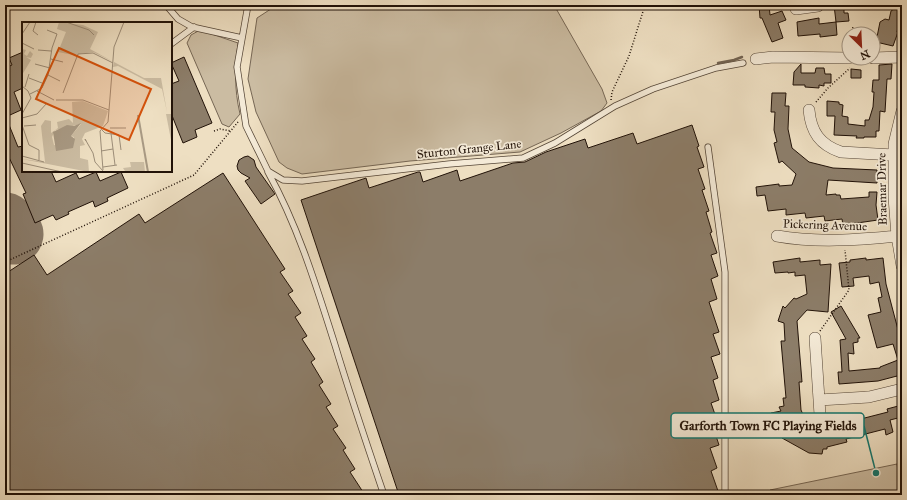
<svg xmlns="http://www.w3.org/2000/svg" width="907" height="500" font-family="'IM FELL Great Primer',serif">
  <rect width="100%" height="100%" fill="#eedfc2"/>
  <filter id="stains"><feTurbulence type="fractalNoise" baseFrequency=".005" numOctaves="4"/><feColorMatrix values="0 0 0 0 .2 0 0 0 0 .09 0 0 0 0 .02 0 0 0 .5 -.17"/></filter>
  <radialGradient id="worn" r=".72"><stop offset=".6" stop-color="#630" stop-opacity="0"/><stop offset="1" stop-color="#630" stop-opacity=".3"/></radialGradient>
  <!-- green -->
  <path fill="#cbbca2" stroke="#766755" d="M277,5H554L602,89L607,103L601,111L561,133L520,152L410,161L302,174L287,168L279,162L256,112L248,79L257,18Z
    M200,30L238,43C235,69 234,88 240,114L229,127L222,124L187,43L191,35Z
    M897,464L900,482L901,495H770V490Z"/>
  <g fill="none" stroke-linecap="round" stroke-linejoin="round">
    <!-- stream -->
    <path stroke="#726352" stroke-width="2.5" d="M718,63L734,60L742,57"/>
    <!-- runway -->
    <path stroke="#887865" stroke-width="61" d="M5,223L13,234"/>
  </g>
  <!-- building -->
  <path fill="#8c7d69" stroke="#211208" d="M759,5H769L770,15L782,11L786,20L778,23L783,38L772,42L762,18H760Z
    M834,5H844V13H848L849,21L836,22Z
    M897,7L902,9V19H900L897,32H898L893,46L876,42L880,22L885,19L889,20L891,11Z
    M819,18V24L836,22L837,35L820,37V34L798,36L797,22Z
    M23,52V88L14,92L21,110L10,115L5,103V68L12,65L9,58Z
    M184,57L212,123L195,130L197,137L183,143L171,113V84L179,81L171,63Z
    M801,64V73H815L816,68H824L825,74H831V83H824V86L819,85V88L805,87V85H793L794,72Z
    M892,64L891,79H887L885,112L880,111L879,131H876V137H864V138H856L857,136L834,135L835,116H827V101L839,102V104L843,105L842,116L848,117V124L865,126V120H869L873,107L874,92H872L873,80H879V65Z
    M851,69L861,70V78H851Z
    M772,93H786L785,106H789L788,129L792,148L809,162L833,168L877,170V183L828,180L826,195L836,194V195H840L841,199L869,197V192H877L876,205L878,220L843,225L842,219L825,221L824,216L806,218L805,213L786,215V209L768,211L765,195L757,196L756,187L779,184V186L792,185L796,174L782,161L779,163L774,143L777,142L774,130L775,112H771Z
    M5,115L18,147L23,146V171H51L56,182L76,173L79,179L96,172L100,181L121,172L128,188L107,198L108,201L95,207L93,201L68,212L69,214L56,220L53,215L35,223L23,194L26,193L5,149Z
    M692,125L699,146L697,147L704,167L698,169L705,189L702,190L709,211L706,212L712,232L710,233L717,253L711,255L718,276L711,279L717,299L709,302L719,332L713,334L720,354L711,357L718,378L713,380L719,400L711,403L718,423L712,424L719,445L710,448L717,468L711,471L718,491L708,495H399L301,200L366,178L369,188L418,172H420L423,182L457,170L460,181L513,163L525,162L546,152L585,139L588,148L633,133L637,144Z
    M248,156L254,160L256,167L275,194L261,204L245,181L250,178L241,173L238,170L237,166L239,160L244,157Z
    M223,173L285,269L280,272L293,291L288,294L301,313L295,317L307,336L302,339L315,359L311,362L323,382L319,385L331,404L326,407L338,426L333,429L346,448L343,450L355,469L350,472L363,492L358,495H5V274L34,255L47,275L139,214L145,223Z
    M800,258V262L820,260V265L831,264L828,312L807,310L797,321L802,382H799L801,410L808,426L811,428L828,429L850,424L849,422L888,412L887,409L902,405V417L890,420L893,432L886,435L885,429L846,439L847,442L827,447V449H823L822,454L809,453L782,438L791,431L785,417L773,420L771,413L781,411L779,407L784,406L783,398H786L781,341H785L784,323L778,321L783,306L785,308L794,298L796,299L807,294L805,275L795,276V272L788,273V272L775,273L773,262Z
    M866,258V260L883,258L886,284L902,345V382H899L897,376L878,381L839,384L838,372H842L840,340L846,339L831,312L841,306L860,338H858V342L853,343L854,354L848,353L849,371L880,368V367L898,360L893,344L877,348L868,315L881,312L878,298L882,297L879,282L870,284L869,276L853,278L854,286L842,287L839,263L850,262V260Z"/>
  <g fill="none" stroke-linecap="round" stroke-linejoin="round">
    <!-- service casing -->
    <g stroke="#544536" stroke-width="7">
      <path id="service" d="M100,5L101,6L119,5
        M166,5L178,19L192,27L242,38
        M248,5L237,67L246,126L268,171L283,180L302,181L449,164L523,158L555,143L615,106L653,89L716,68L743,63
        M171,44L194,27
        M708,147L725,272V495
        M268,172C298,226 316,285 335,345C350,395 367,445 384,495"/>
    </g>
    <!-- minor casing -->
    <g stroke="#544536" stroke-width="12">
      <path id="minor" d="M796,9L818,6
        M873,58L902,57
        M756,59L773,57L849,58
        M809,110C811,132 820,145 841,152L894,155
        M902,111L894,144V197L897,236L902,266
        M777,236C816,243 857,240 897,236
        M815,338L820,415
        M819,400L869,397L902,389"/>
    </g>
    <!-- path -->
    <path stroke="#211208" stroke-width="1.5" stroke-dasharray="1 2" stroke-linecap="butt" d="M851,34L853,27
      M847,49L849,41
      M611,100L612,92L629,56L645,5
      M816,102L828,88L850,68
      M214,131L220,129L231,131
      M5,262L194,175L238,122
      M820,331L849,290L845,250"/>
    <!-- service -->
    <use href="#service" stroke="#f4ead7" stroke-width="5.5"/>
    <!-- minor -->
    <use href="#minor" stroke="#f4ead7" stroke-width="11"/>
  </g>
  <g text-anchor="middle" stroke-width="3.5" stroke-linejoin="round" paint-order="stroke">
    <!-- street labels -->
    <g font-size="12" fill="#211208" stroke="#f4ead7">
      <text transform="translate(469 149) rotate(-6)" y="4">Sturton Grange Lane</text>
      <text transform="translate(882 189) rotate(-91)" y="4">Braemar Drive</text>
      <text transform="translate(825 225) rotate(2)" y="4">Pickering Avenue</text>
    </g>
  </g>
  <!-- overview -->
  <g transform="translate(22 22)">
    <rect width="150" height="150" fill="#eedfc2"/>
    <path d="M37,0L61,3L76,10L68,27L90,39L71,30L51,33L36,30L44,10L35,7ZM0,27L4,28L2,32L5,34L8,29L11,32L9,36L4,35L9,38L0,53ZM92,40L122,56H139L145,90L140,67L96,44L91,45ZM61,79L86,89L81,104L63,111L60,117L63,123L58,124V136L66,138L67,150L0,137L23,140L19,104L23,98L29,99V111L36,106L35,100L47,97L51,101L50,80ZM59,102L49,114L52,115L50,126L32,123L30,115L33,108ZM144,92H150V118H149ZM108,140H122L123,150L103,149L101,146L109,145Z" fill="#cbbca2" fill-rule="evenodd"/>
    <path d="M59,101L49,114L53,117L51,126L34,129L31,110L45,103L52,104Z" fill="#a89983"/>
    <path fill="none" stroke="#a89983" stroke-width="2" d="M116,93L126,150"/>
    <path fill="none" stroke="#9c8d78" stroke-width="1" d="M14,0L11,9L16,13M44,0L67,8L72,13M0,12L8,0M0,21L12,27M16,28L29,29M29,37L41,40M13,42L28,46M26,53L38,59M7,56L20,61M0,64L6,69L9,76L0,92M3,65L7,52M15,69L32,78M41,71L56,32L71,31L91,41M8,72L20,66L26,53L30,26L35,12L25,8M34,78H61L87,88L86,100L78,109L81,148M87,88L92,25L102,0M0,96L15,92L25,81M0,103L7,123L17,128V138M2,104L14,103M88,106H104M80,108L83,111L97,113L99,128M89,111L93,143M64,119L63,117L71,131L73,140L81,149M79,129L91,127M0,134L22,140M0,141L40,150M81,145L95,143"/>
    <path fill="#d4520c" fill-opacity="0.15" stroke="#d4520c" stroke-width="2" d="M37,26L129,67L107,118L14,77Z"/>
    <rect width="150" height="150" fill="none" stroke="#211208" stroke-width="2"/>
  </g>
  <!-- callouts -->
  <path fill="none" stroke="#0f766e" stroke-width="1.5" d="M876 473L864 426"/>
  <circle fill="#0f766e" stroke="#f4ead7" stroke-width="1.5" cx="876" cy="473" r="4"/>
  <rect fill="#f4ead7" stroke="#0f766e" stroke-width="1.5" x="671" y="413" width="193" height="25" rx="4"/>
  <g font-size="13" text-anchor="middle" font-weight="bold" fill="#211208">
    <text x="768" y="430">Garforth Town FC Playing Fields</text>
  </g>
  <!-- margin -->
  <rect width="907" height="500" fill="none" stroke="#eedfc2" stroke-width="20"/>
  <rect x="6" y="6" width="895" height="488" fill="none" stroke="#211208" stroke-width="2"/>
  <rect x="10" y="10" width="887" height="480" fill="none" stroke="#211208"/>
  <!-- north arrow -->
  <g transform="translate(861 46) rotate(156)"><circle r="19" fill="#f4ead7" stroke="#a09484"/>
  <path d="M0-3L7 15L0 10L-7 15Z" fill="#8f2418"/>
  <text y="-6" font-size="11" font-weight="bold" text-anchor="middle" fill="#211208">N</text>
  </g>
  <rect width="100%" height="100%" filter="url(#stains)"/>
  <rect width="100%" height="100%" fill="url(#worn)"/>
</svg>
